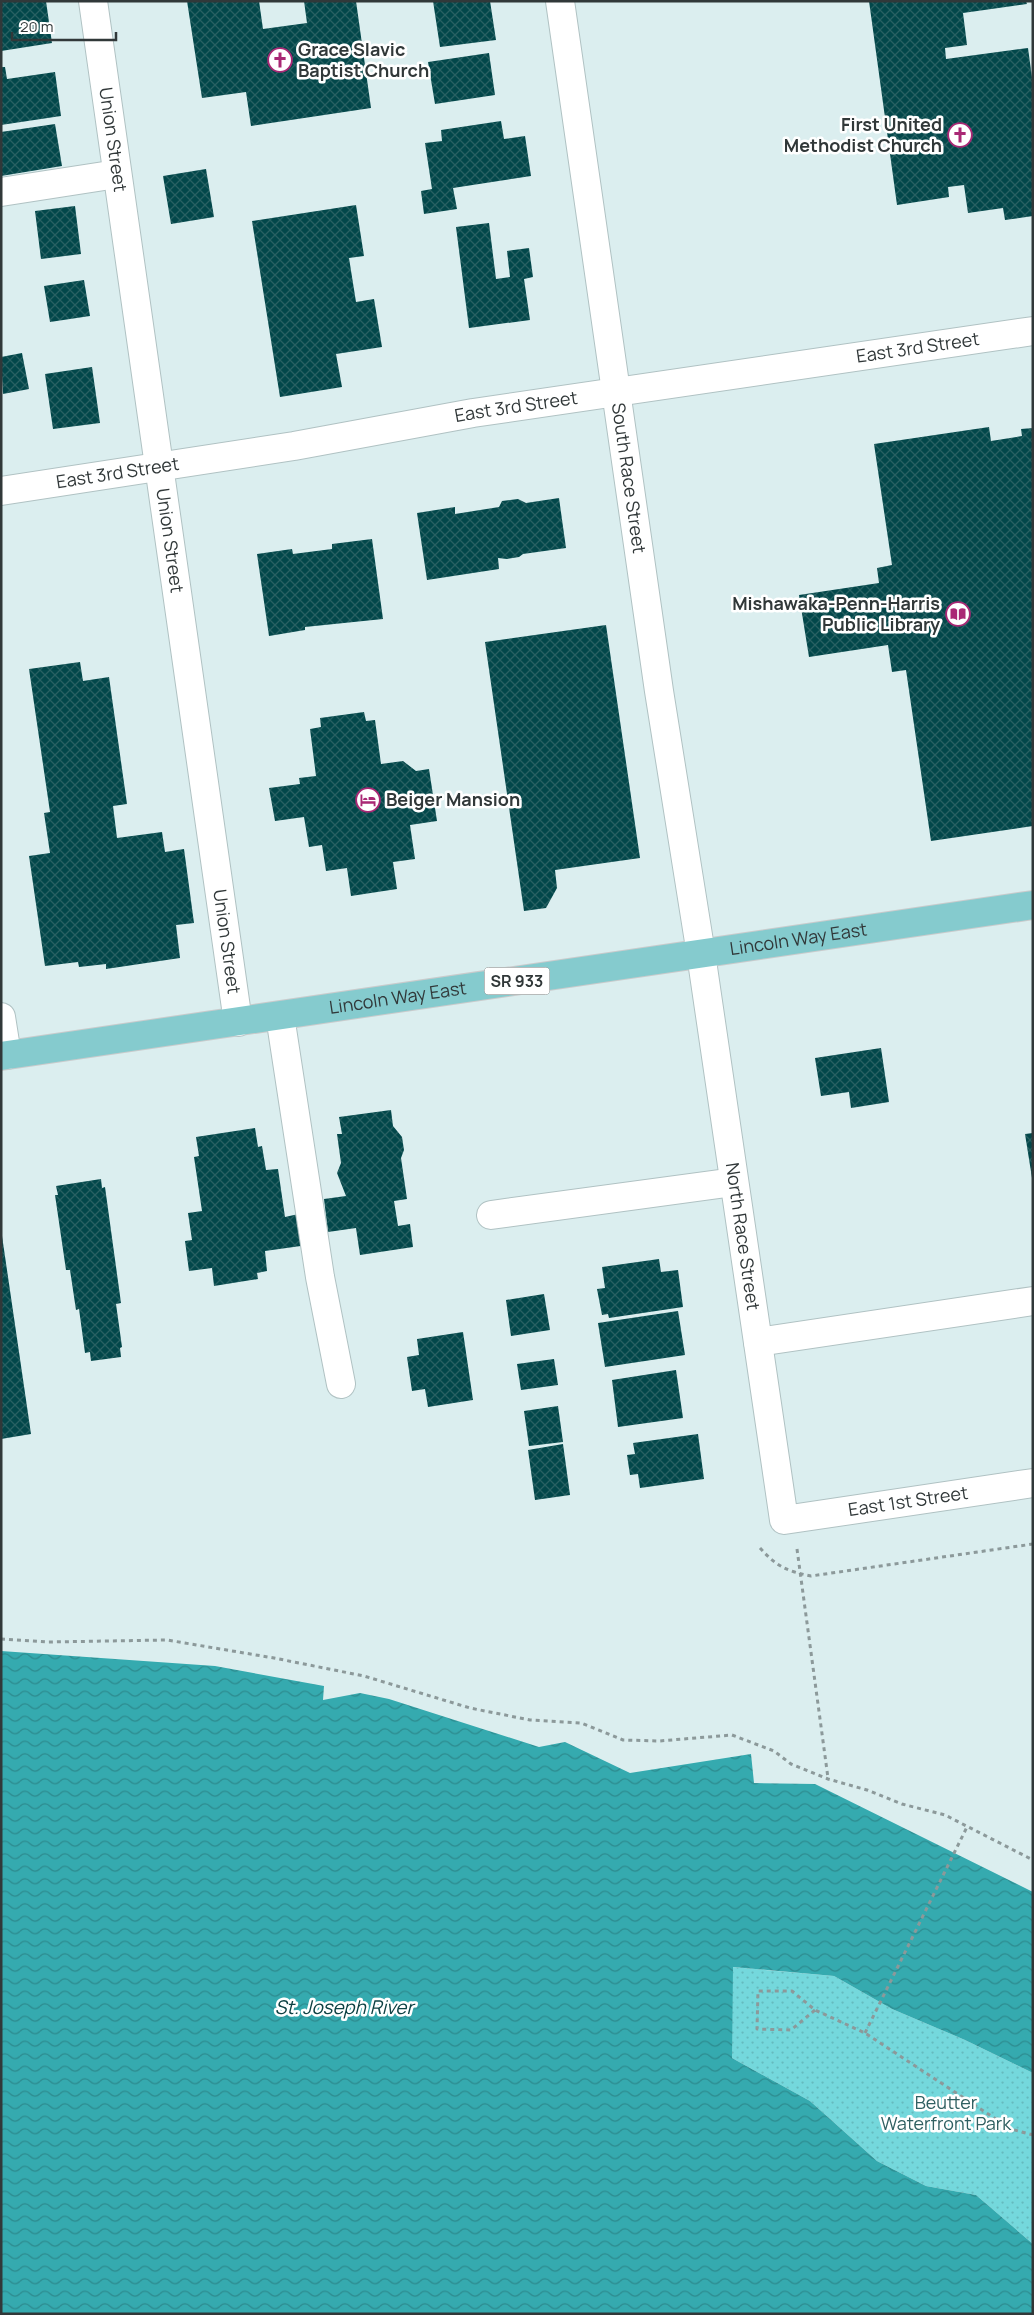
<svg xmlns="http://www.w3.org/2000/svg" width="1034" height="2315" font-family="Manrope,sans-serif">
  <defs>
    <pattern id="grass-dots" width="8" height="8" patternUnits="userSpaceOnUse" patternTransform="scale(1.25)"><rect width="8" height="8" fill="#74d8dc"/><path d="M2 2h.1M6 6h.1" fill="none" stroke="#65babe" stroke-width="1.8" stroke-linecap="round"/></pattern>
    <pattern id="water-waves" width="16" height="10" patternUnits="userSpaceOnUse" patternTransform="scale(1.25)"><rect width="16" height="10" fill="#35aaaf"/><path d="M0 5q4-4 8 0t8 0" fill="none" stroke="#2d8b8f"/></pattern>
    <pattern id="building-cross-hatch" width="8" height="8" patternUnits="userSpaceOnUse" patternTransform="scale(1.25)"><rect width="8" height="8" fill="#02474a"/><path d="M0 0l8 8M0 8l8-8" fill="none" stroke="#286062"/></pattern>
  </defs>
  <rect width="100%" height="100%" fill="#dbeeef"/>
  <!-- grass -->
  <path fill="url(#grass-dots)" d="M732,1967L834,1976L892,2009L965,2040L1033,2073V2244L976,2195L926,2186L877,2161L810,2101L732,2058Z"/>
  <!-- water -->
  <path fill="url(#water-waves)" d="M1,1651L215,1666L324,1686L323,1700L360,1693L389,1699L539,1747L565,1742L630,1773L751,1754L754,1783L815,1784L1033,1892V2073L965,2040L892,2009L834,1976L733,1967L732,2058L810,2101L877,2161L926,2186L976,2195L1033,2244V2314H1Z"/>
  <!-- building -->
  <path fill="url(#building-cross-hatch)" d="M1,1H46L52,43L1,51Z
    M187,1H259L263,29L307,23L304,1H356L371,108L251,126L246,92L202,98Z
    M433,1H490L496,40L440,47Z
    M869,1H1026L1027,4L963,13L967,45L945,48L946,59L1028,48L1033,85V216L1005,220L1003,208L968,213L964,185L948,187L949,197L897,205Z
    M489,53L495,95L435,104L428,62Z
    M1,67H5L7,79L55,72L61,116L1,125Z
    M501,121L504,139L525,136L531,176L453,188L457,209L424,214L421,191L432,189L425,143L442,141L441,130Z
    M55,124L62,166L1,176V132Z
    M206,169L214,217L171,224L163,176Z
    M356,205L364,256L349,258L356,302L374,299L382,347L336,354L342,387L280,397L252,221Z
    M75,206L81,254L41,259L35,211Z
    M489,223L496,279L510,277L507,251L529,248L533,277L524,279L530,320L469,328L456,227Z
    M84,280L90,316L50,322L44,286Z
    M22,353L29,389L3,394L1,357Z
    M92,367L100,423L53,429L45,374Z
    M989,427L991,441L1022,436L1021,429L1033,428V826L931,841L906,670L892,672L888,645L809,657L799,595L879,583L877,568L892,565L874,444Z
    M559,498L566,548L523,554L519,557L507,559L498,558L499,569L427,580L417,513L455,507V514L499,507L502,501L518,499L526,503Z
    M372,539L383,619L305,627V630L269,636L257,554L292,549L293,554L332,549V544Z
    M606,625L640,858L555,870L557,888L546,908L524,911L485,642Z
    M80,662L83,681L109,677L127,804L113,806L117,838L162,832L165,852L184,849L194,923L176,925L180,958L106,969V964L79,967L78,962L45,966L29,856L50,853L44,813L50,812L29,669Z
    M364,712L366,721L375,720L381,764L403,761L416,771L429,769L437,821L410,825L415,859L393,862L397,889L351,896L347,868L326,871L322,845L309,847L304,817L275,821L269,788L300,784L299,778L316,776L310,729L321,727L320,718Z
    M881,1048L889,1102L851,1108L849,1092L821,1096L815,1058Z
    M391,1110L393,1126L402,1137L404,1150L401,1158L407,1199L394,1201L398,1226L410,1224L413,1247L360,1255L356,1228L328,1232L324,1199L346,1196L337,1173L341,1163L337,1134H342L339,1117Z
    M255,1128L258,1147L262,1146L266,1170L278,1169L285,1217L303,1213L308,1245L265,1251L267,1271L257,1273L258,1279L214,1286L212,1268L189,1271L185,1241L192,1240L188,1213L202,1211L194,1157L199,1156L196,1137Z
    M1033,1133V1178H1032L1025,1134Z
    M101,1179L102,1188L105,1187L121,1303L116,1304L122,1347L120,1348L121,1357L91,1361L90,1352L85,1353L79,1309L76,1310L70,1270H66L55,1195H58L56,1186Z
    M1,1229L31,1434L1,1439Z
    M659,1259L661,1272L678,1270L683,1307L609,1318L608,1314L602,1315L597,1289L605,1288L602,1267Z
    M544,1294L550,1330L511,1336L506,1300Z
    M678,1311L685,1355L605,1367L598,1323Z
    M463,1332L473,1400L428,1407L425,1389L412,1391L407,1357L419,1355L417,1339Z
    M554,1359L558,1385L521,1390L517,1364Z
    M676,1370L683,1418L618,1427L612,1380Z
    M558,1406L563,1442L529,1446L524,1411Z
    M698,1434L704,1479L640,1488L638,1474L630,1475L627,1455L635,1454L633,1443Z
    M563,1444L570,1495L535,1500L528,1450Z"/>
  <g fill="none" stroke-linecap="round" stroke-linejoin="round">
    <!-- minor casing -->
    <g stroke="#b0c2c3" stroke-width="30">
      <g id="minor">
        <path id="s1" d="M93,1L238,1022"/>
        <path id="s2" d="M560,1L659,691L701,954L784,1520L1033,1483"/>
        <path d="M1,192L117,174"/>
        <path id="s3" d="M1,491L294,446L473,413L1033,331"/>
        <path d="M280,1016L320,1277L341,1384"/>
        <path d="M1,1017L7,1055"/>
        <path d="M491,1215L734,1182"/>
        <path d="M758,1342L1033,1301"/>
      </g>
    </g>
    <!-- major casing -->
    <g stroke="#c9cbcc" stroke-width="30">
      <g id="major">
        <path id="s4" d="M1,1056L1033,905"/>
      </g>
    </g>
    <!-- path -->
    <path stroke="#8c999a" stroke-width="3" stroke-dasharray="4 4" stroke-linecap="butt" d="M760,1548C777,1567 787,1571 811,1576L1033,1544
      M797,1549L828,1778
      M1,1639L48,1642L167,1640L274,1658L364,1676L470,1708L530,1720L581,1723L623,1740L659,1741L732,1735L774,1751L791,1764L828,1779L867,1790L902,1804L945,1815L1033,1860
      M815,2010L791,2030L757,2029L758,1991H792L815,2010L865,2033L1011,2129L1033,2135
      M865,2033L967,1827"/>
    <!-- minor -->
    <use href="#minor" stroke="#fff" stroke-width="28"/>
    <!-- major -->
    <use href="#major" stroke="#85cbce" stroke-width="28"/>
  </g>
  <!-- icons -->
  <defs>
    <g id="church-ring" transform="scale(1.25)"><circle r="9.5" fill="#fff" stroke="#a92875" stroke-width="1.5"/><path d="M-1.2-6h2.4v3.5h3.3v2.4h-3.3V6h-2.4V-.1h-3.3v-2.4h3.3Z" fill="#a92875"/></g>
    <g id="library-ring" transform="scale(1.25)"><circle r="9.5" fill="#fff" stroke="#a92875" stroke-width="1.5"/><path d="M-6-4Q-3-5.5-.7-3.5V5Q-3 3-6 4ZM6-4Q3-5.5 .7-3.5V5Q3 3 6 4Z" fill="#a92875"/></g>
    <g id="hotel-ring" transform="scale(1.25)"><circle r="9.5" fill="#fff" stroke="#a92875" stroke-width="1.5"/><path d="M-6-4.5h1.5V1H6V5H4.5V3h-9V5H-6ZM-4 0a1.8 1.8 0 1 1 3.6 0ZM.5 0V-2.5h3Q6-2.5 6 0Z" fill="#a92875"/></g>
  </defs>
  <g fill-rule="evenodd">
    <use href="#church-ring" x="280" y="60"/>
    <use href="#church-ring" x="960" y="135"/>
    <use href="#library-ring" x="958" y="614"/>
    <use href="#hotel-ring" x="368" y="800"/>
  </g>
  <g text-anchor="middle" stroke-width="5" stroke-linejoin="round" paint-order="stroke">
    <!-- shield labels -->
    <rect fill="#fff" stroke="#6f7474" stroke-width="1" x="484.5" y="967.5" width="65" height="27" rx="4"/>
    <g font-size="16" font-weight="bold" fill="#313839">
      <text x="517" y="987">SR 933</text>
    </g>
    <!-- poi labels -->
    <g font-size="18" font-weight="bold" fill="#313839" stroke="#fff" text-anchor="start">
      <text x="298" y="56">Grace Slavic<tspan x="298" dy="21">Baptist Church</tspan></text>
      <text x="942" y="131" text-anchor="end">First United<tspan x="942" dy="21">Methodist Church</tspan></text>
      <text x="940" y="610" text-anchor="end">Mishawaka-Penn-Harris<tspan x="940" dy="21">Public Library</tspan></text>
      <text x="386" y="806">Beiger Mansion</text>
    </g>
    <!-- street labels -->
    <g font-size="18" fill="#313839" stroke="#fff">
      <text dy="6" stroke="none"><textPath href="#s1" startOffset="140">Union Street</textPath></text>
      <text dy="6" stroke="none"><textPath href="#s3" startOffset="928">East 3rd Street</textPath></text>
      <text dy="6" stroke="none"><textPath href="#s3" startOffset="522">East 3rd Street</textPath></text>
      <text dy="6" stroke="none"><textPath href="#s3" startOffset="118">East 3rd Street</textPath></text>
      <text dy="6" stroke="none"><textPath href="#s2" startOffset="482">South Race Street</textPath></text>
      <text dy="6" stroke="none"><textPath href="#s1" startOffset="545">Union Street</textPath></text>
      <text dy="6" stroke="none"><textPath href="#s4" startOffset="806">Lincoln Way East</textPath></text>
      <text dy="6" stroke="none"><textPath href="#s1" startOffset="950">Union Street</textPath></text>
      <text dy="6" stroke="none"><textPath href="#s4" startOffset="401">Lincoln Way East</textPath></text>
      <text dy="6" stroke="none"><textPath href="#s2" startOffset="1249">North Race Street</textPath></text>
      <text dy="6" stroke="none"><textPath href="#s2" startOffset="1661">East 1st Street</textPath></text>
    </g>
    <!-- park labels -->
    <g font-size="18" fill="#306062" stroke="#fff">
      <text x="946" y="2109">Beutter<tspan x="946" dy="21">Waterfront Park</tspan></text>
    </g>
    <!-- water labels -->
    <g font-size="19" font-style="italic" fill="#0c4143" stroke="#fff">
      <text x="344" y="2014">St. Joseph River</text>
    </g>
  </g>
  <!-- border -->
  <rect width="1034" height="2315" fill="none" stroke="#313839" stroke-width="5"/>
  <!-- scale -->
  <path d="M12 32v8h104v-8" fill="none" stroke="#313839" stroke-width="2.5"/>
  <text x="20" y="32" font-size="15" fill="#313839" stroke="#ffffff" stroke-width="4" paint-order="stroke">20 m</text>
</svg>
